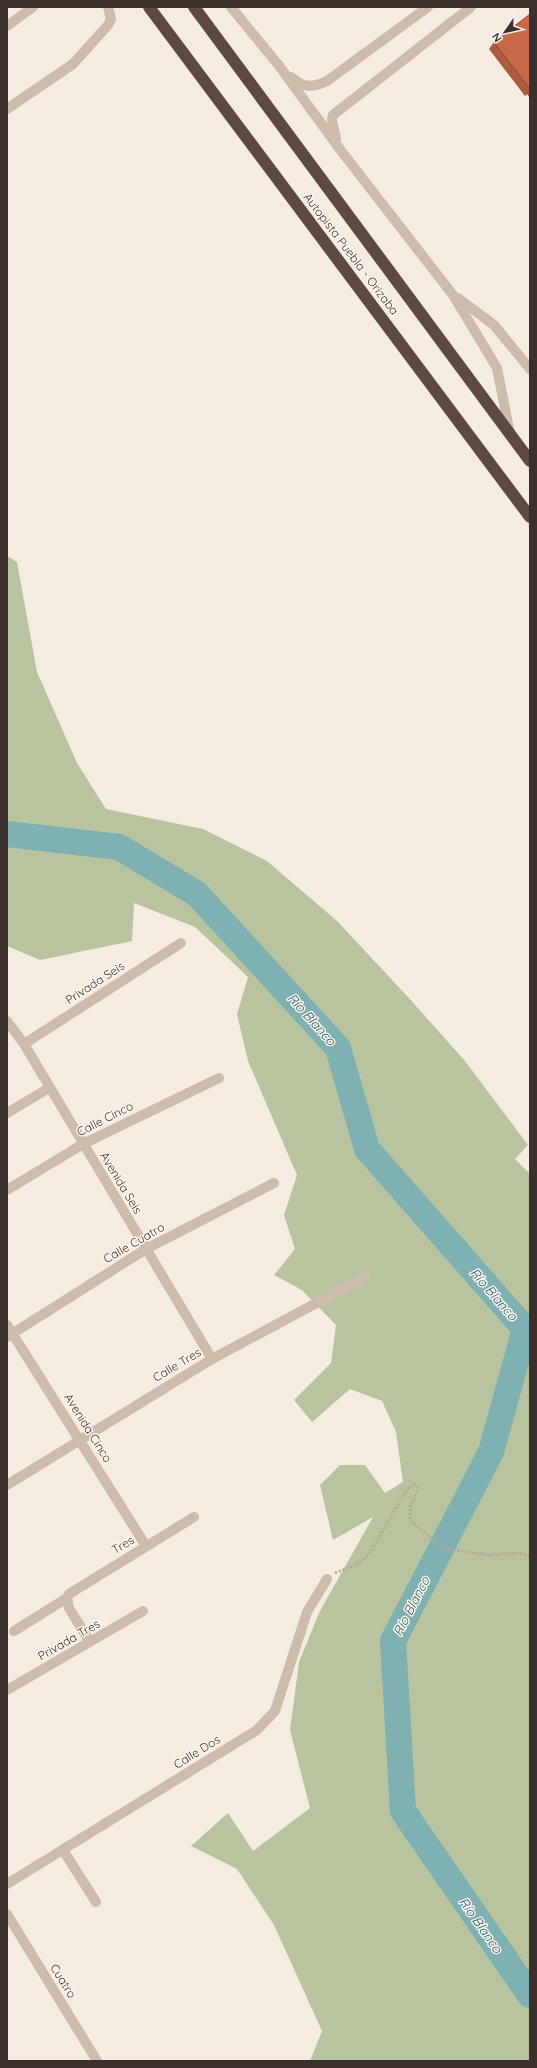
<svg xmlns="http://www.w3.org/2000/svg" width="537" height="2068" font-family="Quicksand,sans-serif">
  <rect width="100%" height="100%" fill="#f4ebe1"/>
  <!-- green -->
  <path fill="#b8c4a0" d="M7,556L17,562L37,672L77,763L106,809L203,829L267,861L337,921L408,997L465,1061L528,1145L515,1159L530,1174V2061H310L322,2031L274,1925L237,1869L191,1846L228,1813L253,1851L310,1808L290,1730L299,1662L320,1611L373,1517L333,1540L320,1485L340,1465H365L385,1493L403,1482L396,1432L382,1401L350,1389L312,1422L294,1400L331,1363L336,1325L302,1290L274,1275L295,1249L284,1215L297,1175L248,1061L237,1014L248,977L195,927L134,903L132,941L40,960L7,946Z"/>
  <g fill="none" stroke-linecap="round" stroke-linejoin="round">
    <!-- river -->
    <path stroke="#7fb0b2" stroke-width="26" d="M7,834L119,847L197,894L338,1048L367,1149L525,1329L491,1452L393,1641L403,1811L530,1995"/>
    <!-- path -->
    <path stroke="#b9a596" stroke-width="2.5" stroke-dasharray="2 2" stroke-linecap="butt" d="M335,1573L358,1564L370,1553L407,1489L415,1484L418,1488L410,1508V1516L412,1522L444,1549L490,1555L517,1553L530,1556"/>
    <!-- minor -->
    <path stroke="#cdbbac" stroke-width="10" d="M231,7L280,67L342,152L453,295L497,368L510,434
      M7,26L33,7
      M291,77C304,88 312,88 327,81L428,7
      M7,109L73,64L108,25L111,19L108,7
      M336,139L332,120L333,115L471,7
      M458,298L494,325L530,369
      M7,1021L24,1044L212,1359
      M24,1044L181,943
      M7,1113L49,1088
      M7,1190L83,1144L219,1078
      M7,1325L146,1546
      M7,1337L146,1249L274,1183
      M7,1485L212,1359L365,1277
      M67,1598L69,1608L90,1642
      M14,1631L67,1598L69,1594L194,1517
      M7,1690L143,1611
      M63,1850L96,1902
      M7,1884L257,1730L275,1711L307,1612L327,1579
      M7,1914L97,2061"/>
    <!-- motorway -->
    <path stroke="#5c4a42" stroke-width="12" d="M149,7L530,517
      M194,7L530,461"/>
  </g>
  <!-- wall -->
  <path fill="#ac5a40" d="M530,14V96L529,97L527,94L525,96L489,49L494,42Z"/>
  <!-- shaded-wall -->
  <path fill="#8c4a34" d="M530,89V90L527,94L525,96Z"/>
  <!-- building -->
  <path fill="#c8694b" stroke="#8c4a34" d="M530,14V89L494,42Z"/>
  <g text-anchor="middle" stroke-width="3" stroke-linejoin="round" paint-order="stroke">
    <!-- street labels -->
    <g font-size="12" fill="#3b302b" stroke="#fbf5ee">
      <text transform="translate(351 254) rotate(53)" y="4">Autopista Puebla - Orizaba</text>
      <text transform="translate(95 983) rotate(-33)" y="4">Privada Seis</text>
      <text transform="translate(105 1119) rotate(-27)" y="4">Calle Cinco</text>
      <text transform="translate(121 1183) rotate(59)" y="4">Avenida Seis</text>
      <text transform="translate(134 1243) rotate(-30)" y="4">Calle Cuatro</text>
      <text transform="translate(177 1365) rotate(-31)" y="4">Calle Tres</text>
      <text transform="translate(88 1428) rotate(58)" y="4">Avenida Cinco</text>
      <text transform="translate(123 1545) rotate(-31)" y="4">Tres</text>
      <text transform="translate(69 1640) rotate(-30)" y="4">Privada Tres</text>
      <text transform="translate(197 1752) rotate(-32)" y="4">Calle Dos</text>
      <text transform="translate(63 1981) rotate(58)" y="4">Cuatro</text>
    </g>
    <!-- water labels -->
    <g font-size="13" font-style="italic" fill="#1f5a5e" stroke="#fbf5ee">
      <text transform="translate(312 1019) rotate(48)" y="5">Río Blanco</text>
      <text transform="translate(494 1294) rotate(49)" y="5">Río Blanco</text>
      <text transform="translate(411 1606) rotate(-63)" y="5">Río Blanco</text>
      <text transform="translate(481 1925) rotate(55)" y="5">Río Blanco</text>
    </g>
  </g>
  <!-- border -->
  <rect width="537" height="2068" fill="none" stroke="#3b302b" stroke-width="16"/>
  <!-- north arrow -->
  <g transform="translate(505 32) rotate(236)" stroke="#fbf5ee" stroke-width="3" paint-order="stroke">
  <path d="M0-3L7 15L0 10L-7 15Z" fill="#3b302b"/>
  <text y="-6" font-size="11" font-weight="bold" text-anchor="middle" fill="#3b302b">N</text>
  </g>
</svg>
